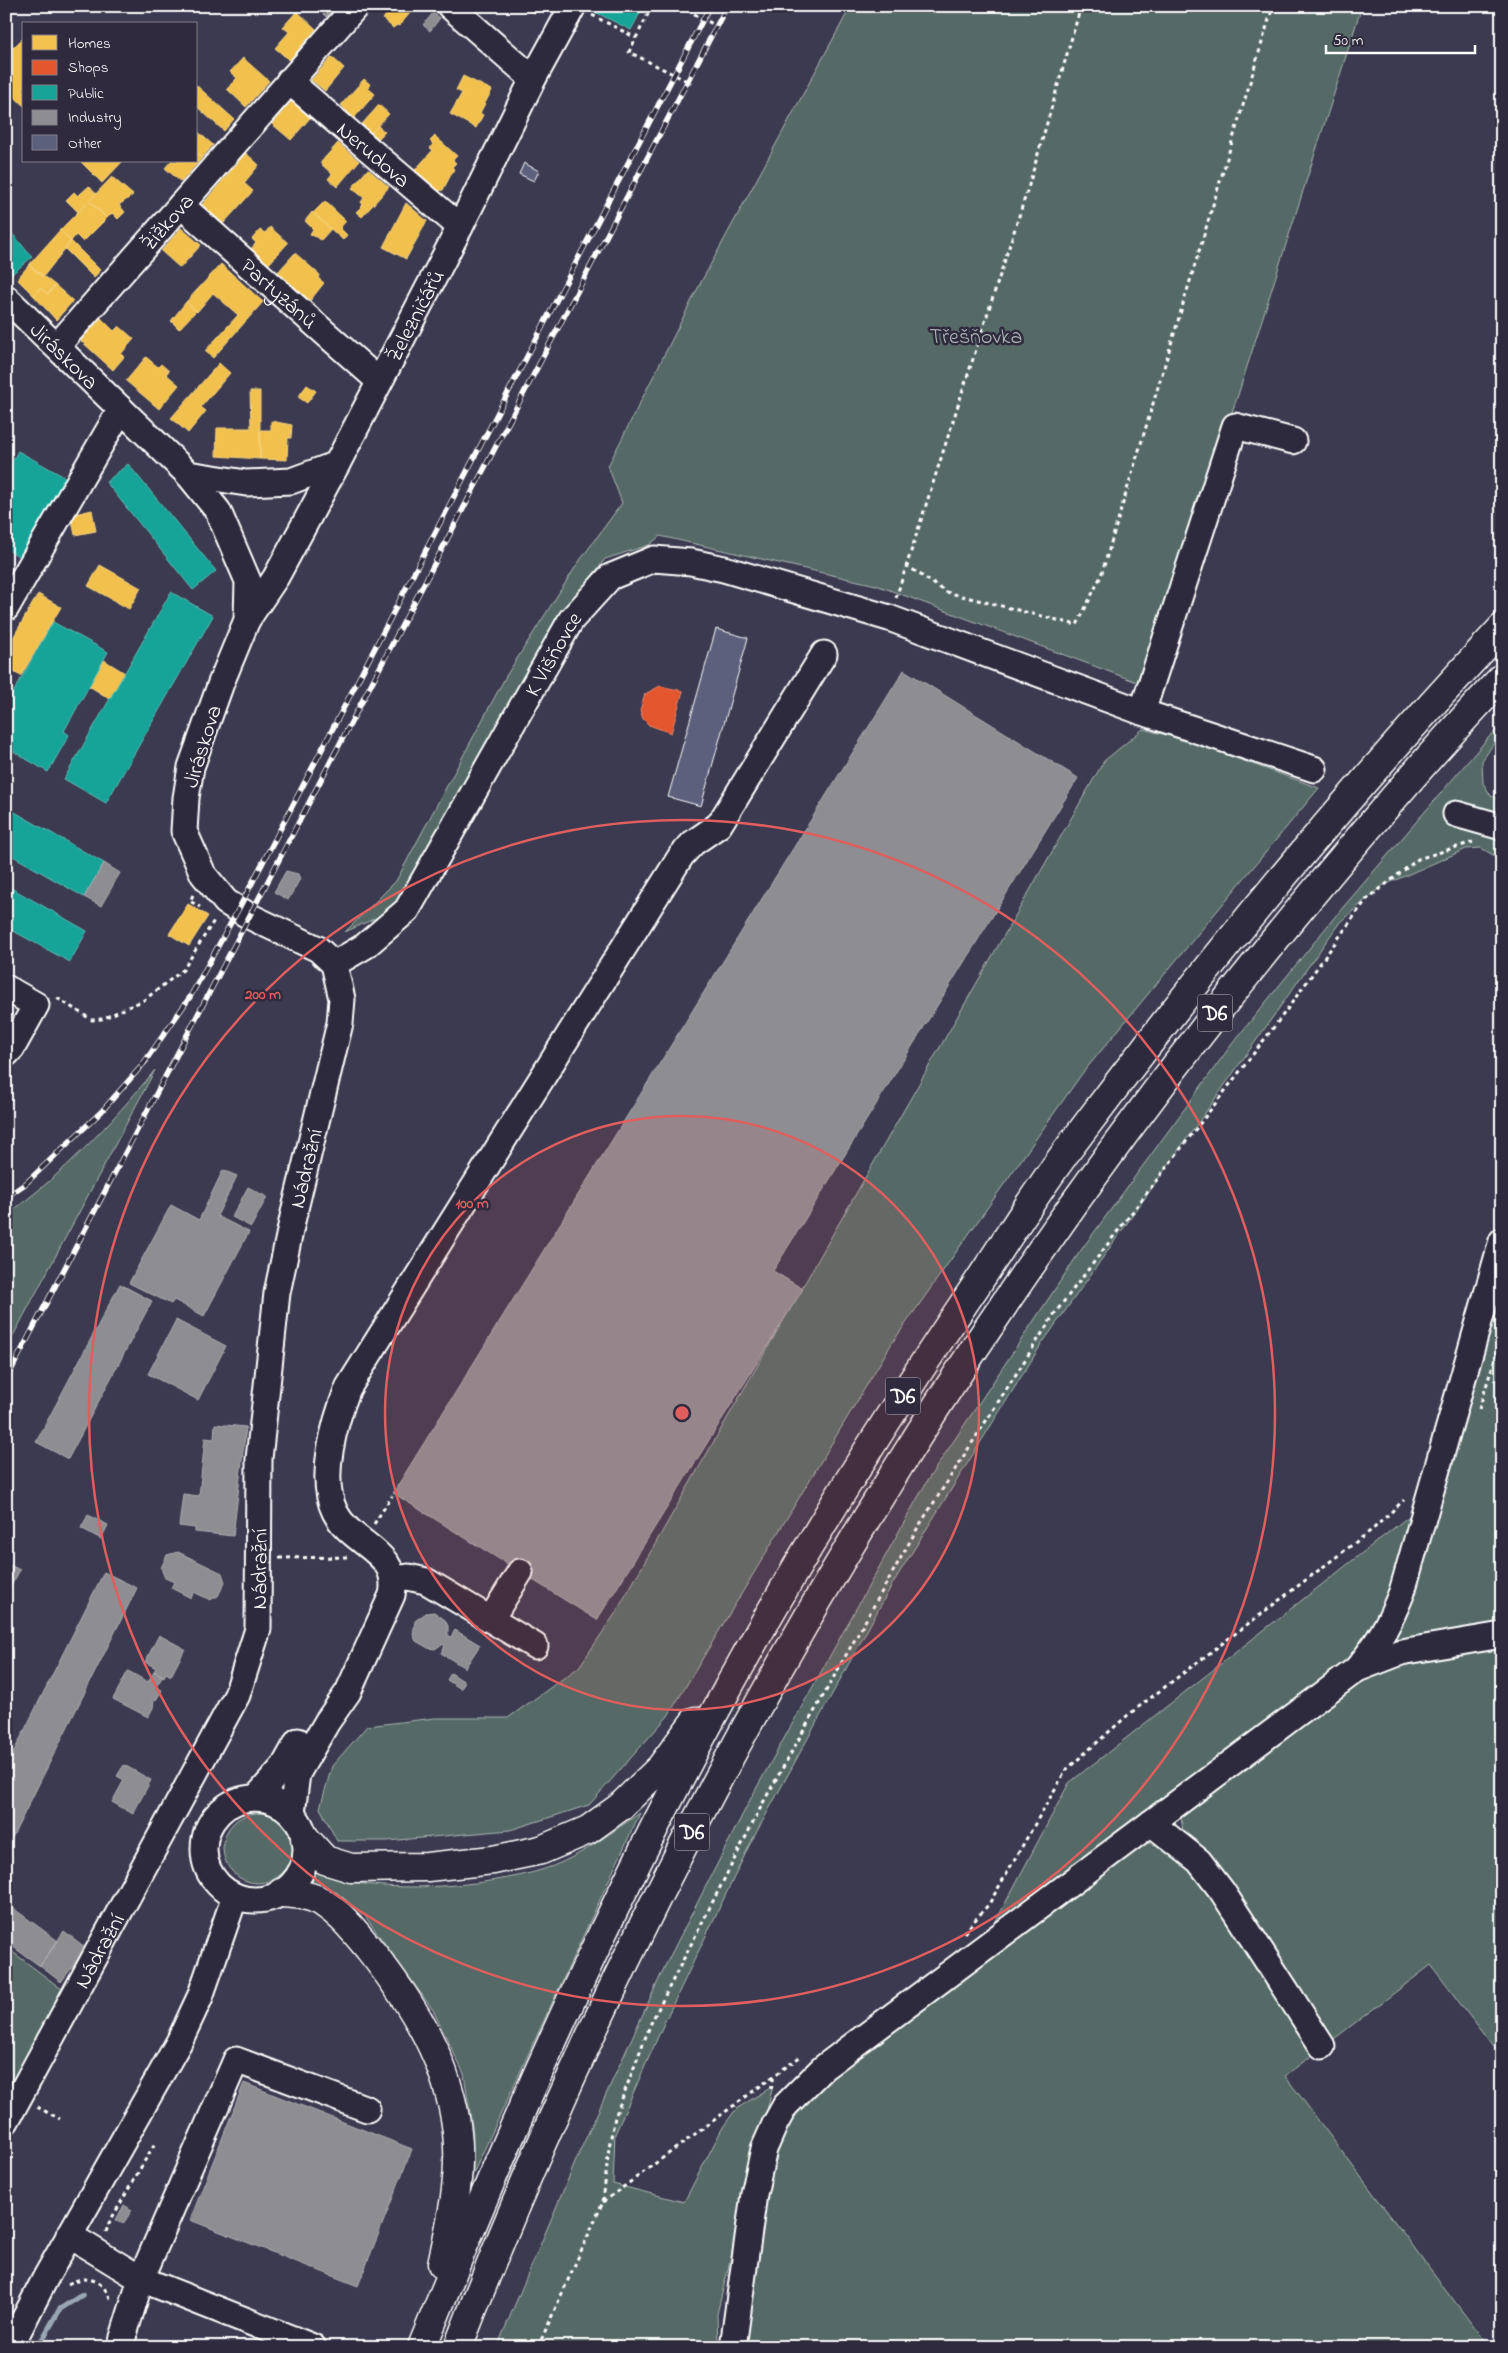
<svg xmlns="http://www.w3.org/2000/svg" width="1508" height="2353" font-family="'Indie Flower',sans-serif">
  <rect width="100%" height="100%" fill="#3c3a50"/>
  <filter id="ink" filterUnits="userSpaceOnUse"><feTurbulence type="fractalNoise" baseFrequency=".02" numOctaves="2"/><feDisplacementMap in="SourceGraphic" scale="10" xChannelSelector="R" yChannelSelector="G"/><feConvolveMatrix kernelMatrix="1 2 1 2 8 2 1 2 1" color-interpolation-filters="sRGB"/></filter>
  <g filter="url(#ink)">
    <!-- green -->
    <path fill="#546b66" stroke="#aab5b2" d="M851,6H1362L1238,395L1137,682L876,585L660,536L649,545L605,559L562,614L400,907L345,932L396,881L506,676L578,563L622,503L608,466L701,282Z
      M1502,725V731L1482,761L1483,783L1491,796L1502,800V860L1481,848L1466,849L1382,886L1340,922L1041,1345L893,1583L750,1844L665,2021L615,2134L613,2184L684,2202L723,2127L736,2109L773,2086L717,2314L718,2347H497L580,2151L665,1966L751,1798L927,1481L1079,1253L1232,1044L1333,919L1488,738Z
      M1143,729L1185,740L1319,788L1081,1075L892,1343L668,1716L589,1805L510,1830L387,1841H337L320,1808L332,1766L367,1726L435,1718H508L579,1667L615,1614L1104,761Z
      M155,1070L6,1349V1350V1215C63,1175 111,1123 155,1070Z
      M1502,1279V2059L1431,1965L1326,2045L1184,1839L1181,1817L1186,1806L1380,1653Z
      M1452,1369L1457,1370L1395,1597L1353,1663L990,1932L1069,1783L1413,1513Z
      M640,1813L472,2176L473,2133L464,2074L433,2010L365,1916L336,1892L312,1882L318,1868C326,1872 334,1876 342,1879C392,1895 504,1885 553,1866C584,1854 613,1831 640,1813Z
      M223 1848a35 35 0 1 1 70 0a35 35 0 1 1-70 0Z
      M1138,1841L1170,1848L1184,1856L1319,2050L1285,2076L1489,2347H737L765,2166L803,2095Z
      M6,1947L67,1993L6,2104Z"/>
    <!-- homes -->
    <path fill="#f2c14e" stroke="#f6d483" d="M381,6H409L407,9L411,12L399,26L397,25L393,28L383,19L388,12Z
      M521,6H539L535,13Z
      M297,11L316,29L289,60L275,48L289,32L283,27Z
      M24,37V106L6,89V41L13,48Z
      M332,57L344,68L325,91L311,80Z
      M243,58L269,81L246,107L227,89L237,78L230,72Z
      M463,76L492,90L480,113L483,115L476,128L450,114L462,93L456,90Z
      M364,79L371,85L368,88L375,94L354,118L341,105Z
      M196,85L234,119L224,131L196,106Z
      M292,101L310,118L291,140L272,124Z
      M379,105L389,114L371,133L362,124Z
      M378,126L385,132L378,139L371,133Z
      M196,130L213,145L202,158L196,153Z
      M435,136L457,156L453,160L456,163L452,167L454,169L443,190L437,191L414,171L433,150L430,148L433,144L430,141Z
      M338,143L359,161L337,187L328,179L332,174L320,163Z
      M196,153L202,158L181,182L165,168L171,161H196Z
      M246,153L259,165L244,183L253,191L222,225L201,206Z
      M80,161H123L102,183Z
      M368,169L389,187L362,217L356,212L363,205L361,202L364,198L352,188Z
      M112,177L133,195L119,205L125,212L118,219L112,213L107,218L89,201Z
      M89,186L96,194L78,212L66,200L74,192L78,196Z
      M89,201L107,218L83,242L76,235L71,241L60,230Z
      M325,201L346,221L340,228L347,235L343,240L313,213Z
      M406,203L427,221L406,259L383,247Z
      M312,212L331,229L321,240L310,234L313,229L305,221Z
      M270,227L288,243L268,265L250,250L256,243L252,239L260,230L265,233Z
      M181,228L201,245L180,268L161,251Z
      M60,230L71,241L43,277L29,265Z
      M71,241L100,270L94,278L65,249Z
      M295,253L320,275L318,278L324,283L309,302L277,273Z
      M221,264L263,302L213,358L205,351L238,315L213,293L197,312L186,302Z
      M29,265L55,285L48,294L40,288L34,296L17,279Z
      M55,285L73,301L56,320L34,296L40,288L48,294Z
      M186,302L196,311L179,329L171,321Z
      M101,318L114,331L119,326L134,339L121,354L124,357L113,370L81,341Z
      M146,357L158,367L161,364L169,371L166,374L179,385L159,409L126,381Z
      M219,363L230,373L201,407L206,411L188,433L171,418Z
      M307,385L316,391L307,403L298,397Z
      M250,391H260V459L216,456L217,428H251Z
      M271,421L292,425L291,438H288L287,460L260,459V430H271Z
      M92,510L96,531L75,535L71,515Z
      M100,565L141,588L129,609L88,586Z
      M38,594L61,607L21,676L6,668V650Z
      M104,660L125,673L110,699L89,686Z
      M188,904L208,916L189,946L169,934Z"/>
    <!-- shops -->
    <path fill="#e4572e" stroke="#ec896d" d="M660,686L683,691L671,733L649,725L643,719L640,710L645,694Z"/>
    <!-- public -->
    <path fill="#17a398" stroke="#5dbfb7" d="M591,6H640L638,10L641,11L631,30L589,9Z
      M11,232L32,257L12,274L6,267V237Z
      M18,451L70,480L58,501L54,498L36,530L40,532L24,559L6,549V481L11,473L7,471Z
      M128,464L216,571L193,590L106,482Z
      M171,592L213,616L106,803L64,779Z
      M53,622L108,652L64,731L69,735L48,772L6,747V699L9,700Z
      M6,807L104,863L84,897L6,852Z
      M6,885L87,931L70,962L6,927Z"/>
    <!-- industry -->
    <path fill="#8d8d92" stroke="#afafb3" d="M315,6H327L332,11L326,17Z
      M433,13L440,18L430,31L423,25Z
      M904,670L1078,778L773,1271L803,1289L597,1620L393,1493Z
      M104,863L120,873L101,906L84,897Z
      M286,871L298,874L300,879L288,900L274,892Z
      M223,1170L237,1176L217,1216L249,1232L204,1316L174,1300L171,1304L129,1283L171,1205L199,1220Z
      M248,1187L267,1197L251,1227L232,1217Z
      M120,1284L152,1301L68,1459L36,1442Z
      M176,1320L226,1346L198,1400L148,1374Z
      M215,1424L246,1427L233,1536L195,1532V1528L179,1526L183,1494L199,1496L205,1438L214,1439Z
      M88,1515L108,1525L101,1539L81,1528Z
      M178,1552L222,1573L225,1582L218,1596L210,1600L194,1592L191,1598L171,1588L174,1582L165,1578L161,1568L167,1555Z
      M6,1563L20,1570L6,1595Z
      M104,1572L137,1588L9,1844L6,1843V1767Z
      M434,1612L445,1620L448,1626V1635L451,1637L455,1630L480,1645L465,1668L441,1653L445,1646L442,1644L435,1649L428,1648L416,1641L413,1635L415,1621L426,1613Z
      M159,1635L185,1649L171,1676L166,1673L164,1677L154,1671L156,1668L145,1662Z
      M128,1671L148,1682L154,1671L163,1676L156,1687L162,1690L156,1700L154,1699L153,1708L148,1717L113,1699Z
      M451,1673L465,1682L461,1689L447,1680Z
      M124,1765L151,1780L133,1814L112,1802L124,1780L117,1776Z
      M6,1903L58,1941L40,1966L6,1942Z
      M64,1931L86,1948L61,1982L40,1966Z
      M244,2083L412,2149L358,2286L190,2220Z
      M124,2205L132,2210L123,2224L116,2220Z"/>
    <g fill="none" stroke-linecap="round" stroke-linejoin="round">
      <!-- stream -->
      <path stroke="#9aa6b4" stroke-width="5.5" d="M38,2347L60,2309L82,2295"/>
    </g>
    <!-- building -->
    <path fill="#5b617d" stroke="#fff" d="M524,163L539,171L534,181L519,174Z
      M716,629L748,638L701,806L668,797Z"/>
    <g fill="none" stroke-linecap="round" stroke-linejoin="round">
      <!-- minor casing -->
      <g stroke="#fff" stroke-width="29">
        <g id="minor">
          <path d="M450,6L533,79"/>
          <path id="s1" d="M289,81L460,227"/>
          <path id="s2" d="M181,205L379,381"/>
          <path id="s3" d="M6,298L188,474L218,511L248,581L247,620L221,683L191,767L186,798L184,831L203,874L226,902L251,917L318,949L334,964"/>
          <path id="s4" d="M57,346L356,6"/>
          <path d="M188,474L246,483L291,481L337,464"/>
          <path d="M6,608L121,409"/>
          <path id="s5" d="M247,620L276,577L337,464L460,227L533,79L573,6"/>
          <path d="M1142,712L1235,426L1293,441"/>
          <path d="M1456,814L1502,827"/>
          <path id="s6" d="M334,964L365,946L407,910L571,620L610,577L654,559L691,562L724,569L889,618L1142,712L1314,769"/>
          <path d="M6,988L36,1005L12,1048L6,1054"/>
          <path d="M394,1579L408,1577L426,1581L535,1646"/>
          <path d="M491,1619L520,1572"/>
          <path d="M1357,1669L1401,1652L1502,1635"/>
          <path d="M256,1798L284,1766L298,1741"/>
          <circle cx="255" cy="1849" r="51"/>
          <path d="M292,1813L297,1774L327,1722L348,1692L392,1595C401,1551 352,1546 335,1512C318,1478 335,1421 348,1388L681,856L693,843L719,825L824,654"/>
          <path d="M1151,1823L1199,1861L1222,1891L1322,2046"/>
          <path id="s7" d="M6,2121L237,1695L258,1629L259,1459L277,1293L293,1217L340,1023L342,999L334,964"/>
          <path d="M69,2235L141,2279L313,2347"/>
          <path d="M10,2347L46,2277L179,2042L200,1997L235,1896"/>
          <path d="M120,2347L141,2279L236,2060L367,2109"/>
          <path d="M733,2347L754,2194L764,2149L775,2124L785,2106L823,2068L1357,1669C1379,1642 1389,1624 1402,1592L1502,1241"/>
        </g>
      </g>
      <!-- highway casing -->
      <g stroke="#fff" stroke-width="31">
        <path id="highway" d="M305,1838L325,1860L351,1868L427,1867L493,1860L541,1850L588,1830L620,1807L661,1767L695,1721
          M281,1893C296,1894 313,1895 325,1904C343,1916 356,1933 370,1950C413,2004 449,2062 457,2132C462,2177 451,2221 442,2264
          M422,2347C518,2109 623,1874 749,1650C819,1525 896,1403 977,1284C1007,1239 1036,1192 1069,1148C1204,967 1348,793 1502,628
          M458,2347C653,1843 928,1368 1268,948C1343,856 1420,764 1502,678"/>
      </g>
      <!-- path -->
      <path stroke="#fff" stroke-width="3" stroke-dasharray="4 4" stroke-linecap="butt" d="M652,6L629,52L691,83
        M680,6L720,28
        M592,15L636,38
        M906,565L946,592L1077,625L1101,576L1273,6
        M896,598L1029,185L1081,6
        M193,895L190,901L200,907
        M57,998L92,1020L102,1019L144,1000L183,970L215,919
        M1479,1409L1502,1336
        M374,1524L392,1496
        M279,1558L348,1557
        M964,1933L989,1904L1066,1770L1128,1715L1373,1529L1404,1500
        M771,2089L774,2076
        M37,2107L60,2119
        M603,2202L801,2056
        M106,2232L109,2223L155,2143
        M68,2284C88,2273 105,2281 111,2302
        M538,2347L603,2202L609,2147L615,2117L651,2023L764,1801L917,1529L1055,1313L1280,1019L1366,900L1418,859L1473,842"/>
      <!-- minor -->
      <use href="#minor" stroke="#2f2a3d" stroke-width="25"/>
      <!-- highway -->
      <use href="#highway" stroke="#2f2a3d" stroke-width="28"/>
      <!-- rail casing -->
      <g stroke="#fff" stroke-width="5.5">
        <path id="rail" d="M141,1067L190,997L238,910L710,6
          M6,1197L25,1184L101,1112L146,1061
          M6,1380L727,6"/>
      </g>
      <!-- rail -->
      <use href="#rail" stroke="#2f2a3d" stroke-width="4" stroke-dasharray="11" stroke-linecap="butt"/>
    </g>
  </g>
  <!-- distance rings -->
  <circle cx="682" cy="1413" r="297" fill="#e05e5e" fill-opacity=".12"/>
  <g fill="none" stroke="#e05e5e" stroke-width="2.5">
    <circle cx="682" cy="1413" r="297"/>
    <circle cx="682" cy="1413" r="593"/>
  </g>
  <g text-anchor="middle" stroke-width="5" stroke-linejoin="round" paint-order="stroke">
    <!-- shield labels -->
    <g fill="#2f2a3d" stroke="#c1bfc5" stroke-width="1">
      <rect x="1197.5" y="994.5" width="35" height="37" rx="4"/>
      <rect x="885.5" y="1377.5" width="35" height="37" rx="4"/>
      <rect x="674.5" y="1813.5" width="35" height="37" rx="4"/>
    </g>
    <g font-size="21" font-weight="bold" fill="#fff">
      <text x="1215" y="1020">D6</text>
      <text x="903" y="1403">D6</text>
      <text x="692" y="1839">D6</text>
    </g>
    <!-- street labels -->
    <g font-size="22" fill="#fff" stroke="#2f2a3d">
      <text dy="8" stroke="none"><textPath href="#s1" startOffset="112">Nerudova</textPath></text>
      <text dy="8" stroke="none"><textPath href="#s4" startOffset="166">Žižkova</textPath></text>
      <text dy="8" stroke="none"><textPath href="#s2" startOffset="132">Partyzánů</textPath></text>
      <text dy="8" stroke="none"><textPath href="#s5" startOffset="348">Železničářů</textPath></text>
      <text dy="8" stroke="none"><textPath href="#s3" startOffset="82">Jiráskova</textPath></text>
      <text dy="8" stroke="none"><textPath href="#s6" startOffset="386">K Višňovce</textPath></text>
      <text transform="translate(201 746) rotate(-73)" y="8">Jiráskova</text>
      <text dy="8" stroke="none"><textPath href="#s7" startOffset="1019">Nádražní</textPath></text>
      <text dy="8" stroke="none"><textPath href="#s7" startOffset="614">Nádražní</textPath></text>
      <text dy="8" stroke="none"><textPath href="#s7" startOffset="194">Nádražní</textPath></text>
    </g>
    <!-- park labels -->
    <g font-size="22" fill="#aab5b2" stroke="#2f2a3d">
      <text x="976" y="343">Třešňovka</text>
    </g>
  </g>
  <circle cx="682" cy="1413" r="8" fill="#e05e5e" stroke="#2f2a3d" stroke-width="2.5"/>
  <g font-size="15" text-anchor="middle" font-weight="bold" fill="#e05e5e" stroke="#2f2a3d" stroke-width="5" stroke-linejoin="round" paint-order="stroke">
    <text x="263" y="999">200 m</text>
    <text x="472" y="1208">100 m</text>
  </g>
  <!-- margin -->
  <rect width="1508" height="2353" fill="none" stroke="#2f2a3d" stroke-width="25"/>
  <rect x="12" y="12" width="1483" height="2328" fill="none" stroke="#fff" stroke-width="2" filter="url(#ink)"/>
  <!-- legend -->
  <rect x="22" y="22" width="175" height="140" fill="#2f2a3d" stroke="#827f8b"/>
  <rect x="32" y="35" width="25" height="15" fill="#f2c14e" stroke="#827f8b"/>
  <text x="68" y="48" font-size="15" fill="#ffffff">Homes</text>
  <rect x="32" y="60" width="25" height="15" fill="#e4572e" stroke="#827f8b"/>
  <text x="68" y="72" font-size="15" fill="#ffffff">Shops</text>
  <rect x="32" y="85" width="25" height="15" fill="#17a398" stroke="#827f8b"/>
  <text x="68" y="98" font-size="15" fill="#ffffff">Public</text>
  <rect x="32" y="110" width="25" height="15" fill="#8d8d92" stroke="#827f8b"/>
  <text x="68" y="122" font-size="15" fill="#ffffff">Industry</text>
  <rect x="32" y="135" width="25" height="15" fill="#5b617d" stroke="#827f8b"/>
  <text x="68" y="148" font-size="15" fill="#ffffff">Other</text>
  <!-- scale -->
  <path d="M1326 45v8h149v-8" fill="none" stroke="#ffffff" stroke-width="2.5"/>
  <text x="1333" y="45" font-size="15" fill="#ffffff" stroke="#2f2a3d" stroke-width="4" paint-order="stroke">50 m</text>
</svg>
